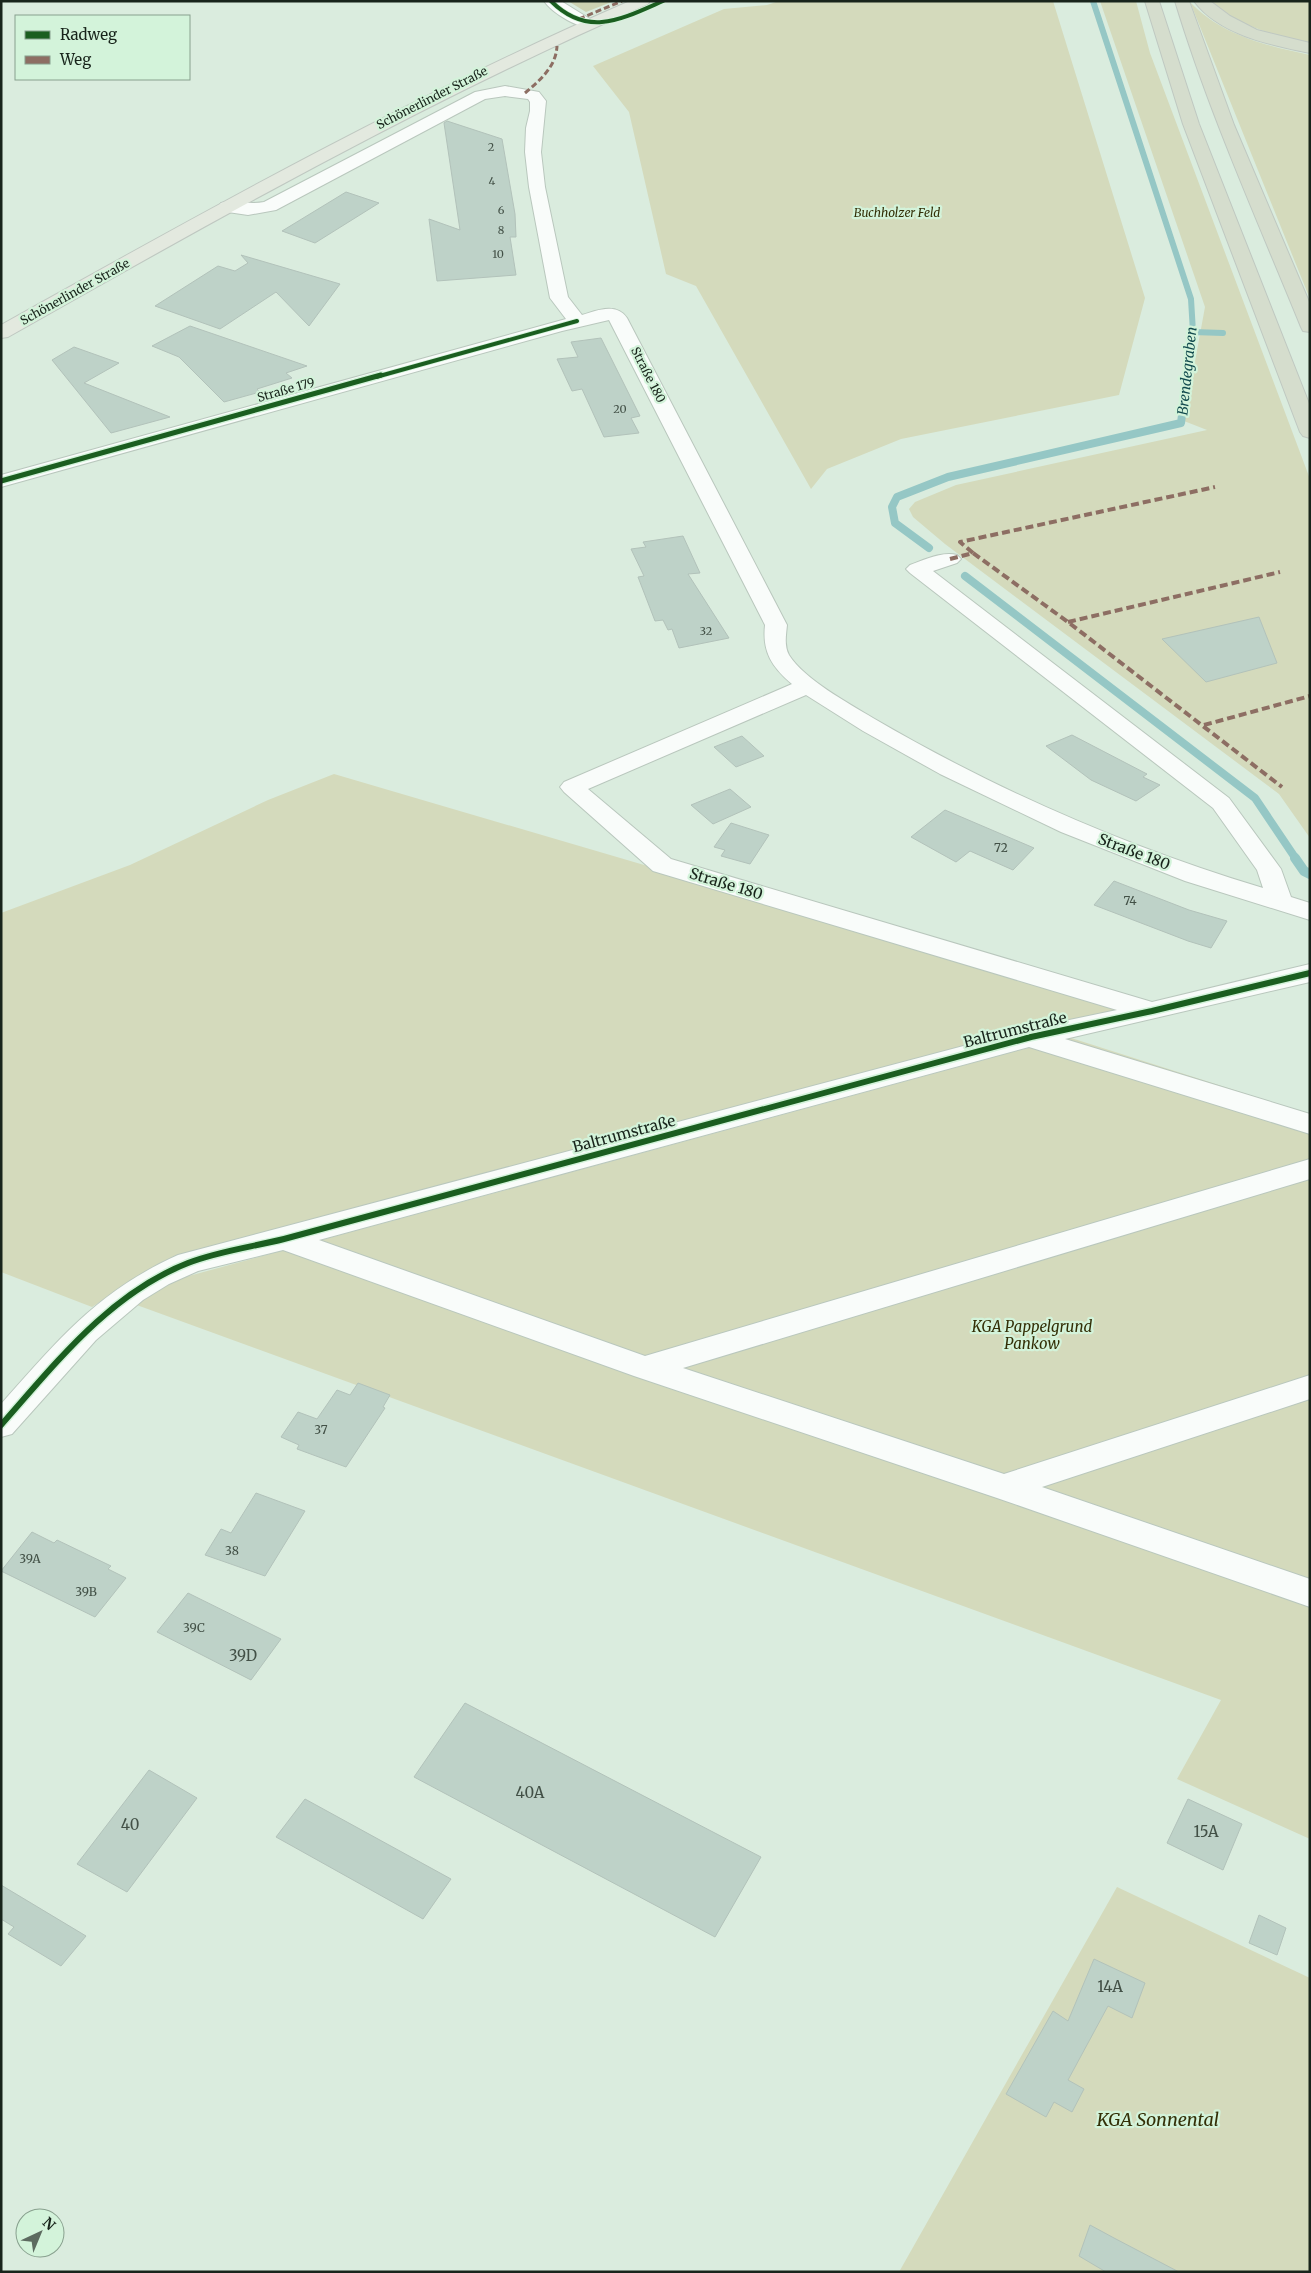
<svg xmlns="http://www.w3.org/2000/svg" width="1311" height="2273" font-family="Merriweather,serif">
  <rect width="100%" height="100%" fill="#daecde"/>
  <!-- green -->
  <path fill="#d4dabc" d="M779,1H1053L1145,298L1119,395L901,439L827,469L811,489L696,286L666,274L629,112L593,66L724,9L767,5Z
    M1100,1H1136L1150,53L1310,479V838L1279,794L945,544L913,517L909,509L915,502L956,485L1207,430L1184,421L1205,307Z
    M1209,1H1310V44C1272,34 1240,27 1209,1Z
    M1190,2C1221,35 1267,46 1310,55V299Z
    M334,774L1128,1007L135,1279L92,1307L1,1272V913L130,865L268,800Z
    M1068,1037L1310,1114V1839L1177,1779L1221,1700L134,1304L163,1283Z
    M1117,1887L1310,1978V2272H899Z"/>
  <!-- forest -->
  <path fill="#ccd2b1" d="M568,1H614L586,12Z"/>
  <g fill="none" stroke-linecap="round" stroke-linejoin="round">
    <!-- stream-far2 -->
    <path stroke="#95c7c5" stroke-width="6" d="M1093,1L1191,299L1193,332L1187,377
      M1193,332L1223,333"/>
    <!-- stream-far1 -->
    <path stroke="#95c7c5" stroke-width="8" d="M929,548L895,523L892,507L897,497L948,477L1181,423L1187,375
      M965,576L1255,798L1296,859"/>
    <!-- stream -->
    <path stroke="#95c7c5" stroke-width="10" d="M1295,858L1304,871L1310,874"/>
  </g>
  <!-- building -->
  <path fill="#bed2c8" stroke="#b2c2ba" d="M447,121L502,139L515,214L516,237H510L516,275L437,281L429,219L460,230L444,123Z
    M346,192L379,203L315,243L282,231Z
    M241,255L340,284L309,326L276,292L220,329L155,306L218,266L235,271L248,263Z
    M190,326L307,366L286,373L292,378L257,389L260,392L224,402L179,357L152,346Z
    M601,338L640,416L631,418L639,433L604,437L582,389L572,391L557,359L578,357L571,342Z
    M74,347L119,363L84,383L170,417L111,433L52,360Z
    M683,536L700,573L688,574L729,638L679,648L672,629L668,630L663,620L655,621L638,577L644,576L631,549L646,547L643,542Z
    M1259,617L1277,663L1206,682L1162,639Z
    M1072,735L1147,774L1143,777L1160,785L1136,801L1091,780L1046,746Z
    M742,736L764,756L736,767L714,747Z
    M730,789L751,807L713,824L691,805Z
    M945,810L1034,848L1013,870L970,851L956,862L911,837Z
    M731,823L769,835L750,864L721,856L725,850L714,847Z
    M1114,881L1189,910L1227,921L1211,948L1188,941L1094,905Z
    M358,1383L390,1395L383,1407L385,1408L346,1467L297,1449L299,1445L281,1437L298,1412L317,1419L337,1390L350,1395Z
    M256,1493L305,1511L265,1576L205,1555L221,1529L231,1533Z
    M32,1532L54,1543L57,1540L111,1566L108,1569L126,1578L95,1617L1,1571Z
    M188,1593L281,1639L251,1680L157,1632Z
    M465,1703L761,1857L715,1937L414,1777Z
    M149,1770L197,1798L127,1892L77,1864Z
    M305,1799L451,1879L423,1919L276,1837Z
    M1188,1799L1242,1824L1223,1870L1167,1843Z
    M1,1885L86,1936L61,1966L8,1934L14,1927L1,1919Z
    M1259,1915L1286,1928L1277,1955L1249,1943Z
    M1094,1959L1145,1983L1132,2018L1108,2006L1068,2080L1084,2089L1072,2112L1054,2102L1046,2117L1006,2094L1053,2011L1068,2021Z
    M1090,2225L1114,2238L1179,2272H1106L1079,2256Z"/>
  <g fill="none" stroke-linecap="round" stroke-linejoin="round">
    <!-- minor casing -->
    <g stroke="#b9c7bd" stroke-width="2">
      <path id="minor" d="M544,1H561L598,24L595,27C581,31 552,13 544,1Z
        M505,86L539,92L546,101L541,152L545,187L568,297L582,315C596,311 616,302 627,318L787,625C786,635 784,646 789,655C804,679 848,703 873,718C996,790 1127,847 1263,888L1257,870L1213,808L910,573L906,569L910,565C924,560 942,551 957,555L961,559L957,563L933,571L1229,798L1281,869L1291,897L1310,903V920L1185,881L1061,832L940,774L863,731L806,695L588,789L671,859L1152,1002L1310,964V982L1065,1039L1310,1114V1134L1029,1047L319,1240L645,1356L1310,1159V1179L683,1368L1004,1474L1310,1375V1399L1042,1487L1310,1579V1607L997,1498L634,1376L283,1250L198,1271L169,1284L143,1300L96,1340L12,1434L1,1437V1404C58,1340 98,1291 178,1255L1031,1028L1117,1010L653,871L564,792L560,787L564,782L792,684C772,667 762,652 765,625L609,320L562,331L1,487V475L566,319L550,298L529,187L525,152L526,128L530,111V102L528,99L505,96L485,99L276,210L248,215L221,211L218,207L221,203C233,200 249,205 264,202L475,92Z"/>
    </g>
    <!-- major casing -->
    <g stroke="#bfc8c1" stroke-width="2">
      <path id="major" d="M630,1H650L648,4C426,101 218,218 8,337L1,338V325C207,210 413,95 630,1Z"/>
    </g>
    <!-- highway casing -->
    <g stroke="#bfc8c1" stroke-width="2">
      <path id="highway" d="M1145,1H1159L1199,124L1310,406V438L1303,436L1300,432L1183,124Z
        M1175,1H1189L1234,125L1310,304V332L1303,331L1301,327C1257,219 1209,113 1175,1Z
        M1194,1H1210L1230,16L1257,30L1310,43V53C1271,45 1219,35 1194,1Z"/>
    </g>
    <!-- minor -->
    <use href="#minor" fill="#f9fcfa" fill-rule="evenodd"/>
    <!-- major -->
    <use href="#major" fill="#e3e9df" fill-rule="evenodd"/>
    <!-- highway -->
    <use href="#highway" fill="#d5ddcd" fill-rule="evenodd"/>
    <!-- quiet-far1 -->
    <path stroke="#8d6e63" stroke-width="3" stroke-dasharray="6 3" stroke-linecap="butt" d="M579,19L622,1
      M525,93C540,80 556,67 557,46"/>
    <!-- quiet -->
    <path stroke="#8d6e63" stroke-width="4" stroke-dasharray="8 4" stroke-linecap="butt" d="M973,553L960,542L1215,487
      M950,559L973,553L1068,622L1282,787
      M1068,622L1280,572
      M1204,725L1310,696"/>
    <!-- cycleway-far2 casing -->
    <g stroke="#d3f3da" stroke-width="5.5">
      <path id="cycleway-far2" d="M551,1C588,38 622,19 663,1
        M376,377L577,321"/>
    </g>
    <!-- cycleway-far1 casing -->
    <g stroke="#d3f3da" stroke-width="8">
      <path id="cycleway-far1" d="M1,481L381,375"/>
    </g>
    <!-- cycleway casing -->
    <g stroke="#d3f3da" stroke-width="9">
      <path id="cycleway" d="M1,1425C56,1363 109,1294 188,1263C219,1251 252,1247 284,1239L1031,1037L1152,1011L1310,973"/>
    </g>
    <!-- cycleway-far2 -->
    <use href="#cycleway-far2" stroke="#1b5e20" stroke-width="4"/>
    <!-- cycleway-far1 -->
    <use href="#cycleway-far1" stroke="#1b5e20" stroke-width="5"/>
    <!-- cycleway -->
    <use href="#cycleway" stroke="#1b5e20" stroke-width="6"/>
  </g>
  <g text-anchor="middle" stroke-width="4.5" stroke-linejoin="round" paint-order="stroke">
    <!-- far-number labels -->
    <g font-size="11" fill="#425046">
      <text x="491" y="151">2</text>
      <text x="492" y="185">4</text>
      <text x="501" y="214">6</text>
      <text x="501" y="234">8</text>
      <text x="498" y="258">10</text>
      <text x="620" y="413">20</text>
      <text x="706" y="635">32</text>
    </g>
    <!-- far-street labels -->
    <g font-size="12" fill="#18241b" stroke="#d3f3da">
      <text transform="translate(432 98) rotate(-27)" y="4">Schönerlinder Straße</text>
      <text transform="translate(75 292) rotate(-29)" y="4">Schönerlinder Straße</text>
      <text transform="translate(648 375) rotate(63)" y="4">Straße 180</text>
      <text transform="translate(286 390) rotate(-16)" y="4">Straße 179</text>
    </g>
    <!-- far-park labels -->
    <g font-size="12" font-style="italic" fill="#332f07" stroke="#d3f3da">
      <text x="897" y="217">Buchholzer Feld</text>
    </g>
    <!-- number labels -->
    <g font-size="12" fill="#425046">
      <text x="1001" y="852">72</text>
      <text x="1130" y="905">74</text>
      <text x="321" y="1434">37</text>
      <text x="232" y="1555">38</text>
      <text x="30" y="1563">39A</text>
      <text x="86" y="1596">39B</text>
      <text x="194" y="1632">39C</text>
    </g>
    <!-- far-water labels -->
    <g font-size="14" font-style="italic" fill="#124b4e" stroke="#d3f3da">
      <text transform="translate(1187 371) rotate(-84)" y="5">Brendegraben</text>
    </g>
    <!-- street labels -->
    <g font-size="15" fill="#18241b" stroke="#d3f3da">
      <text transform="translate(1134 852) rotate(21)" y="5">Straße 180</text>
      <text transform="translate(726 884) rotate(17)" y="5">Straße 180</text>
      <text transform="translate(1015 1030) rotate(-14)" y="5">Baltrumstraße</text>
      <text transform="translate(624 1134) rotate(-15)" y="5">Baltrumstraße</text>
    </g>
    <!-- park labels -->
    <g font-size="15" font-style="italic" fill="#332f07" stroke="#d3f3da">
      <text x="1032" y="1332">KGA Pappelgrund<tspan x="1032" dy="17">Pankow</tspan></text>
    </g>
    <!-- near-number labels -->
    <g font-size="15" fill="#425046">
      <text x="243" y="1661">39D</text>
      <text x="530" y="1798">40A</text>
      <text x="130" y="1830">40</text>
      <text x="1206" y="1837">15A</text>
      <text x="1110" y="1992">14A</text>
    </g>
    <!-- near-park labels -->
    <g font-size="18" font-style="italic" fill="#332f07" stroke="#d3f3da">
      <text x="1158" y="2126">KGA Sonnental</text>
    </g>
  </g>
  <!-- border -->
  <rect width="1311" height="2273" fill="none" stroke="#18241b" stroke-width="5"/>
  <!-- legend -->
  <rect x="15" y="15" width="175" height="65" fill="#d3f3da" stroke="#88a08e"/>
  <rect x="25" y="31" width="25" height="8" fill="#1b5e20" stroke="#88a08e"/>
  <text x="60" y="40" font-size="15" fill="#18241b">Radweg</text>
  <rect x="25" y="56" width="25" height="8" fill="#8d6e63" stroke="#88a08e"/>
  <text x="60" y="65" font-size="15" fill="#18241b">Weg</text>
  <!-- north arrow -->
  <g transform="translate(40 2233) rotate(44)"><circle r="24" fill="#d3f3da" stroke="#88a08e"/>
  <path d="M0-4L9 19L0 12L-9 19Z" fill="#5c6a5f"/>
  <text y="-8" font-size="14" font-weight="bold" text-anchor="middle" fill="#18241b">N</text>
  </g>
</svg>
